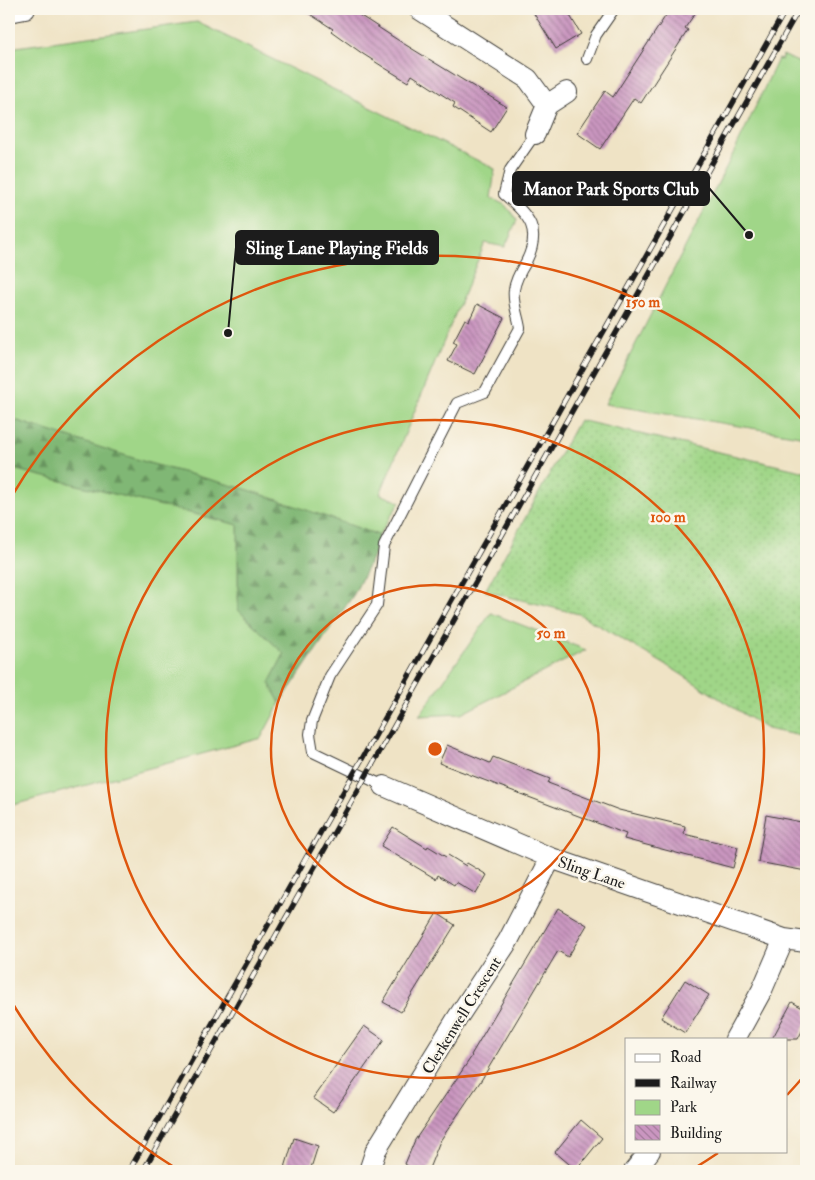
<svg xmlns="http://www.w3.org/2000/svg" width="815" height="1180" font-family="'IM FELL Double Pica',serif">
  <defs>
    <pattern id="grass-dots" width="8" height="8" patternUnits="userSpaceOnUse" patternTransform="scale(1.25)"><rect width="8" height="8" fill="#a0d688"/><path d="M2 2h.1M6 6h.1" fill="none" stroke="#89b775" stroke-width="1.8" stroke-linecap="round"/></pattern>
    <pattern id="forest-firs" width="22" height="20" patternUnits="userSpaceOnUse" patternTransform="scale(1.25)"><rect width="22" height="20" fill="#80b774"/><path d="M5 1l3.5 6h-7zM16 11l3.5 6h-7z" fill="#68945e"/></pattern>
    <pattern id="building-back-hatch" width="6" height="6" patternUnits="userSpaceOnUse" patternTransform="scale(1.25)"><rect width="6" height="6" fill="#ca96c0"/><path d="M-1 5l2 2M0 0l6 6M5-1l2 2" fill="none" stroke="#a37a9b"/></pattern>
  </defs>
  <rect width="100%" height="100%" fill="#fbf7ec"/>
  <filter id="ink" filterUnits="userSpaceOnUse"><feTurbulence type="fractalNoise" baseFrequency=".02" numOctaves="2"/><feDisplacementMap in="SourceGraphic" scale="10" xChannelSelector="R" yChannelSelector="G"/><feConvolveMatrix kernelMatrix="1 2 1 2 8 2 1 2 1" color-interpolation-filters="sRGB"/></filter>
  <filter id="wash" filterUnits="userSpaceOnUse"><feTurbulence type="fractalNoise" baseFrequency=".0096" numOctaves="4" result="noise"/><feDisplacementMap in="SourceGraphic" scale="20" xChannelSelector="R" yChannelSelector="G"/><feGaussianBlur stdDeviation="1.12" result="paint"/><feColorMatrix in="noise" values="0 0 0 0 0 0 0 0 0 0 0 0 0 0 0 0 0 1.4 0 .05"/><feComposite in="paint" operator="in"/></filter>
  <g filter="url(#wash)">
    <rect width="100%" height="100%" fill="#efe3c5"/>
    <!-- grass -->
    <path fill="url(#grass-dots)" stroke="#5e7952" d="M579,420L806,472V737L767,729L676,671L579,614L485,591Z"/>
    <!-- forest -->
    <path fill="url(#forest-firs)" stroke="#4e6a48" d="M9,418L149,463L249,490L379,535L374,554L354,594L280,703L269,683L284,654L238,610V525L9,468Z"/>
    <!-- green -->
    <path fill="#a0d688" stroke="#5e7952" d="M197,22L495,169L491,198L505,205L517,220L505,247L485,243L380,494L400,502L379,535L249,490L149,463L9,418V48Z
      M783,55L806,66V437L605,404L737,146L778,59L781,60Z
      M9,468L238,525V610L284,654L269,683L280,703L261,738L9,806Z
      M491,613L586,650L461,714L419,716Z"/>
    <g id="blocks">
      <!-- building -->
      <path fill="url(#building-back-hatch)" d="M302,9H350L401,42L507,107L491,132L453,107L455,103L412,75L408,82L385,68L363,54L331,31L333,29Z
        M531,9H566L581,34L556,49Z
        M670,9H698L685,28L688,30L641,103L634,98L600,149L577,133L605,91L613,97Z
        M477,304L504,318L475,374L448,361L457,344L453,342L465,319L469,321Z
        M447,745L490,763L493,757L550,779L548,783L619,810L685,826L684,834L738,847L733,868L624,839L626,834L439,763Z
        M766,815L806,823V871L758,862Z
        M393,827L427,848L428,846L446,857L448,855L466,866L467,863L487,875L476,894L456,882L454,885L438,875L436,879L381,846Z
        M558,908L587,925L568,957L558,951L482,1079L440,1141L428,1171H415L405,1164L415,1140L472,1056L471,1055Z
        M437,913L455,925L401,1012L383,1002Z
        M685,980L709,995L685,1033L661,1018Z
        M792,1002L806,1010V1023L798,1039H772Z
        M364,1026L384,1040L333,1112L313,1098Z
        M581,1120L602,1138L576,1170L555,1152Z
        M294,1138L318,1146L310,1171H284Z"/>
    </g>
  </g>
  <g filter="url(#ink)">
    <use href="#blocks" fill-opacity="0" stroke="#3c3a35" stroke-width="1"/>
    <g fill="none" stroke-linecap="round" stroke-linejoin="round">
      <!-- service casing -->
      <g stroke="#3c3a35" stroke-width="12">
        <path id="service" d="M587,59L596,35L614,9
          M384,786L313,752L310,734L312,721L330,676L377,605L384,546L457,403L485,392L520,328C518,315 512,302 514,290C515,281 521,270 526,262C543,228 528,216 504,194L510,170L535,134"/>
      </g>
      <!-- minor casing -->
      <g stroke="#3c3a35" stroke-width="22">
        <path id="minor" d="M419,9L528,79L547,105L535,134
          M9,12L25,9
          M547,105L567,92
          M384,786L551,858L784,939L806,942
          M735,1039L762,990L784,939
          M369,1171L376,1150L458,1017L508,941L551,858
          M634,1171L650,1151"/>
      </g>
      <!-- service -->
      <use href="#service" stroke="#fff" stroke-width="10"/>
      <!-- minor -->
      <use href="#minor" stroke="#fff" stroke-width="20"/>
      <!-- rail casing -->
      <g stroke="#1c1c1c" stroke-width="5.5">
        <path id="rail" d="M129,1171L786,9
          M143,1171L799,9"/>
      </g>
      <!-- rail -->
      <use href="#rail" stroke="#fbf7ec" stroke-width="4" stroke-dasharray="11" stroke-linecap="butt"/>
    </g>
  </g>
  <!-- distance rings -->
  <g fill="none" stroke="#de560d" stroke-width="2.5">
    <circle cx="435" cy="749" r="164"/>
    <circle cx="435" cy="749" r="329"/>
    <path d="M804 1076A493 493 0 0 1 787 1095M718 1153A493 493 0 0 1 693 1169M177 1169A493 493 0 0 1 10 999M10 499A493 493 0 0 1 804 422"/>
  </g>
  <g text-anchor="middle" stroke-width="5" stroke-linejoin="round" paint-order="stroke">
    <!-- street labels -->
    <g font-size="16" fill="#1c1c1c" stroke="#fbf7ec">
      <text transform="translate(592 872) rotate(19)" y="6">Sling Lane</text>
      <text transform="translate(461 1015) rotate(-58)" y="6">Clerkenwell Crescent</text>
    </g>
  </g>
  <circle cx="435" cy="749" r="8" fill="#de560d" stroke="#fbf7ec" stroke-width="2.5"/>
  <g font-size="15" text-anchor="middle" font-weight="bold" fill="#de560d" stroke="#fbf7ec" stroke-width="5" stroke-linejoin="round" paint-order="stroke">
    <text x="643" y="307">150 m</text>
    <text x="668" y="522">100 m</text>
    <text x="551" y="638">50 m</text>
  </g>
  <!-- callouts -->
  <path fill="none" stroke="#1c1c1c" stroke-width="2" d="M749 235L709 188M228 333L236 247"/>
  <g fill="#1c1c1c" stroke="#fbf7ec" stroke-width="2">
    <circle cx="749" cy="235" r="5"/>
    <circle cx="228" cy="333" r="5"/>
  </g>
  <g fill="#1c1c1c" stroke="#1c1c1c" stroke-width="2">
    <rect x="513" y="172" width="196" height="33" rx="5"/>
    <rect x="236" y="231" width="202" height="33" rx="5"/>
  </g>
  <g font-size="18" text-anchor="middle" font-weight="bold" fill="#fff">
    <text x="611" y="195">Manor Park Sports Club</text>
    <text x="337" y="254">Sling Lane Playing Fields</text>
  </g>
  <!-- margin -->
  <rect width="815" height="1180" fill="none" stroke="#fbf7ec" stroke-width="30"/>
  <!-- legend -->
  <rect x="625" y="1038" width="162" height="115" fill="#fbf7ec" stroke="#a29f99"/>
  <rect x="635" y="1054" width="25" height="8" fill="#ffffff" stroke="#a29f99"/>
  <text x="670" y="1062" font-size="15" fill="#1c1c1c">Road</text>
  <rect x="635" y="1079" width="25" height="8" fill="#1c1c1c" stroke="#a29f99"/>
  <text x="670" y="1088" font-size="15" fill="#1c1c1c">Railway</text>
  <rect x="635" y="1100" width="25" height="15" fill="#a0d688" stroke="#a29f99"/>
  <text x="670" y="1112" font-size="15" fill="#1c1c1c">Park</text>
  <rect x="635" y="1125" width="25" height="15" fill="url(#building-back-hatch)" stroke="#a29f99"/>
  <text x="670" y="1138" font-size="15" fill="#1c1c1c">Building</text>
</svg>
